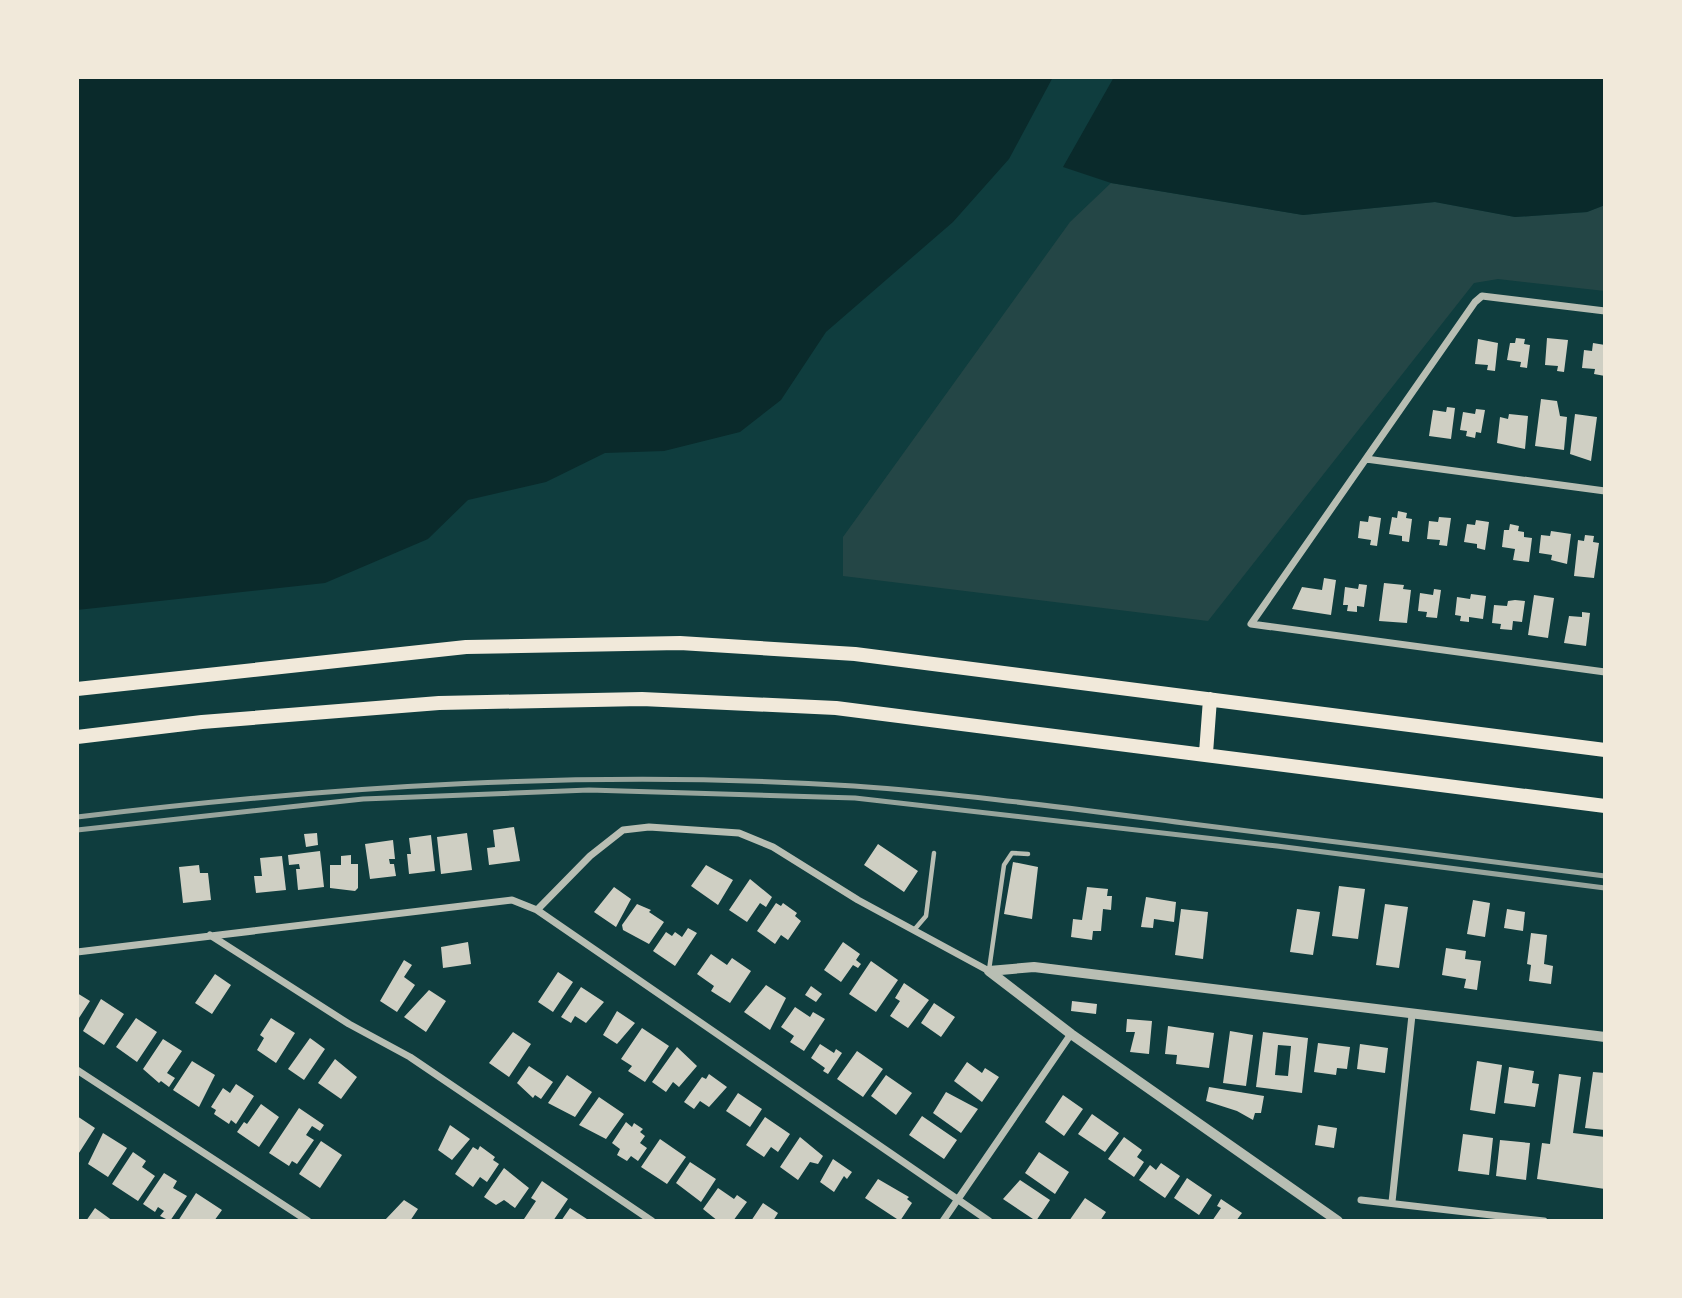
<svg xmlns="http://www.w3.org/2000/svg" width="1682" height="1298" font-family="'Source Sans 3',sans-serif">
  <rect width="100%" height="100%" fill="#0f3d3e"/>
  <!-- green -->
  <path fill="#244646" d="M1111,183L1303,215L1435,202L1515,217L1587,212L1605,205V291L1498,279L1474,283L1208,621L843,576V537L1070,222Z"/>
  <!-- water -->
  <path fill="#0a2a2b" d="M77,77H1053L1009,159L953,222L826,332L781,400L740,432L664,451L605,453L546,482L468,500L428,539L325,583L77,610Z
    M1114,77H1605V205L1587,212L1515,217L1435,202L1303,215L1111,183L1063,167Z"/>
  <!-- building -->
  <path fill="#cfcfc3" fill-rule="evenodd" d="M1516,338L1525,339L1524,344L1530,345L1527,368L1520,367L1521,362L1507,360L1510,343H1515Z
    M1547,338L1568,340L1564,372L1557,371L1558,366L1545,365Z
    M1478,339L1498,343L1495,371L1487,370L1488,365L1475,364Z
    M1593,343L1605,345V376L1594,374L1595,369L1582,368L1584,350L1592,351Z
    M1541,399L1557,401L1560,416L1567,417L1564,450L1535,446Z
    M1447,407L1455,408L1451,439L1429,436L1433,410L1446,412Z
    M1476,409L1485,410L1481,433L1476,432L1475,438L1466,436L1467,431L1460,430L1463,412L1475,414Z
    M1509,414L1528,416L1525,449L1497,443L1500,417L1508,419Z
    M1575,414L1597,417L1591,461L1570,454Z
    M1398,511L1407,513L1406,518L1412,519L1409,542L1402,541V536L1389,534L1392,517L1397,518Z
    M1369,516L1381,518L1377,546L1370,545L1371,540L1358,538L1360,521L1368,522Z
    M1439,517L1451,518L1447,546L1439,545L1440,540L1427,539L1429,521L1438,522Z
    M1476,520L1489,522L1485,550L1477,548V544L1464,542L1467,524L1475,525Z
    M1510,524L1519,526L1518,531L1524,532V537L1532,538L1529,562L1513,560L1515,549L1502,547L1504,530H1509Z
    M1551,531L1571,534L1567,564L1551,560L1552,555L1539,553L1541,535L1550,536Z
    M1585,535L1594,536L1593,542L1599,543L1594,578L1574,576L1578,540L1584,541Z
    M1324,578L1336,580L1331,615L1292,609L1302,587L1322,590Z
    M1384,583L1404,585L1403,589L1411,590L1407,623L1379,621Z
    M1359,584L1367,585L1364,607L1357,606V612L1347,611L1348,605H1343L1345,587L1358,589Z
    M1434,589L1441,590L1437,618L1426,617L1427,612L1418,611L1420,593L1433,595Z
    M1471,594L1486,596L1483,619L1469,617V622L1460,621L1461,616L1455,615L1457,597L1470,599Z
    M1534,595L1554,598L1548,638L1528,635Z
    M1515,600L1525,601L1522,622L1513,621L1512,630L1500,629L1501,624L1492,623L1494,605L1507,606L1508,601Z
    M1582,612L1590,613L1586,646L1564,643L1569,616L1582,617Z
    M514,827L520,861L489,865L487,848L495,847L493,830Z
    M317,833L318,845L306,847L304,834Z
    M467,833L472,870L441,874L437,837Z
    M431,835L435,871L409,874L407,854H411L409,838Z
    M393,840L395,859H389L390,864H394L396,876L370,879L365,844Z
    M878,844L918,871L904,892L864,865Z
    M320,851L324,887L298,890L296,869H300L299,864L289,865L288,855Z
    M351,855V864H358V888L355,891L330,888V865H341V856Z
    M282,856L286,890L256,893L254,876H262L260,858Z
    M1013,862L1038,867L1032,919L1004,914Z
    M199,865L200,873H208L211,900L183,903L179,867Z
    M706,865L733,880L718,905L691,886Z
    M750,879L772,897L766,907L760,903L747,922L729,910Z
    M1339,886L1365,889L1358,939L1332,936Z
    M614,887L631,899L616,927L594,912Z
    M1087,887L1108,889L1107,896H1112L1111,910L1103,909L1101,931H1093L1092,940L1071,937L1073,919L1082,920Z
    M1146,897L1176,902L1174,922L1154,919L1153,928L1141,927Z
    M1473,900L1490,903L1485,937L1467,934Z
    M776,903L781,906L783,903L797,913L795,916L801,921L788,940L781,935L775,944L757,931Z
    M637,904L651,910L649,912L664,922L649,944L623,930L622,925Z
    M1385,904L1408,907L1399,968L1376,965Z
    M1181,909L1208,912L1203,959L1175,955Z
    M1297,909L1320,912L1313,955L1290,952Z
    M1507,909L1525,912L1523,931L1504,928Z
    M688,928L697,933L675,966L653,951L666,932L672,936L675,932L682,937Z
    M1531,933L1547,935L1544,964L1553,966L1551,984L1529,981L1531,965L1527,964Z
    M468,942L471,964L443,968L441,947Z
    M843,942L860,954L856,960L861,964L858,968L853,965L841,982L824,970Z
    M1446,948L1466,951L1465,959L1481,961L1477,990L1464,988L1466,979L1442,975Z
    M711,954L727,965L732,958L751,971L730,1003L711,991L714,986L697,974Z
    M404,960L412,965L404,977L415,985L397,1012L380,1001Z
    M871,961L898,980L876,1012L849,994Z
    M558,972L573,982L553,1012L538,1002Z
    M215,974L231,985L212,1014L195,1003Z
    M904,983L929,1000L908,1028L890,1016L900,1001L895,998Z
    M766,985L786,998L770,1030L744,1012Z
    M811,986L822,994L816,1002L805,995Z
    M581,987L604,1002L586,1023L575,1016L571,1023L561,1017Z
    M429,990L446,1001L426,1032L404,1017Z
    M77,993L90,1001L77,1021Z
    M101,999L124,1014L104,1045L83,1031Z
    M1072,1001L1097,1004L1096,1014L1071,1011Z
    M934,1003L955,1017L941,1037L921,1023Z
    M795,1007L810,1017L813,1012L825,1019L804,1051L790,1042L794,1036L781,1027Z
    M617,1011L635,1023L617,1044L603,1035Z
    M136,1018L157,1032L137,1062L116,1047Z
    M271,1018L295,1033L276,1063L257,1050L264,1038L260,1035Z
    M1127,1019L1152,1021L1149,1054L1130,1052L1135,1032H1126Z
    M1168,1026L1214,1033L1209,1068L1176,1064L1177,1055L1165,1054Z
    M642,1028L669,1046L645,1082L628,1071L632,1066L621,1059Z
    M1230,1031L1253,1035L1246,1086L1223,1083Z
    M513,1032L531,1044L509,1077L489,1063Z
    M1263,1032L1308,1038L1302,1093L1256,1087ZM1278,1045L1291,1046L1288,1076L1275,1075Z
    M310,1038L325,1049L304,1080L288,1069Z
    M163,1039L182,1051L167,1073L175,1078L169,1087L161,1081L159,1083L143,1069Z
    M1318,1043L1350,1047L1347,1069L1337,1068L1336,1075L1314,1072Z
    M820,1044L834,1053L836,1049L842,1053L828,1074L823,1071L825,1068L811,1058Z
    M1360,1044L1388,1048L1385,1073L1357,1069Z
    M677,1047L697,1066L679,1087L673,1082L666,1092L652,1082Z
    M857,1051L883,1069L863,1097L837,1079Z
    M335,1059L357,1077L341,1099L318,1083Z
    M192,1061L215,1075L199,1107L173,1090Z
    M1477,1061L1502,1065L1495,1114L1470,1110Z
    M967,1062L982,1073L985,1068L999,1077L982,1102L954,1081Z
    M529,1066L553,1082L541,1099L535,1095L533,1098L517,1083Z
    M1509,1067L1534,1071L1532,1083L1539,1084L1535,1107L1504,1103Z
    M1593,1072L1605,1073V1130L1585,1128Z
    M709,1074L727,1087L709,1107L700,1101L694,1109L684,1102L702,1077L706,1079Z
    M1559,1074L1581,1077L1573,1133L1605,1137V1189L1537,1179L1542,1143L1550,1144Z
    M567,1075L592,1092L575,1117L548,1103Z
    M886,1075L912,1093L896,1115L871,1096Z
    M236,1084L254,1096L236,1124L231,1120L229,1124L214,1114L216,1110L211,1107L223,1088L230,1093Z
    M1209,1087L1264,1096L1261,1113H1255L1253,1120L1237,1111L1206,1101Z
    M946,1092L978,1109L961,1133L933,1113Z
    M738,1093L762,1109L750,1127L726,1111Z
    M1063,1095L1083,1109L1064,1136L1045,1122Z
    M599,1097L624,1114L606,1139L579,1125Z
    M261,1104L279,1117L259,1147L237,1132L244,1122L247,1124Z
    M299,1108L324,1125L320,1131L312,1126L306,1135L314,1140L297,1164L292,1161L289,1166L269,1153Z
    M1092,1114L1119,1133L1105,1152L1078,1134Z
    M77,1116L95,1128L77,1156Z
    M922,1116L957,1140L944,1159L909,1135Z
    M765,1117L790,1134L778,1152L771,1147L764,1157L746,1145Z
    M626,1122L632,1127L634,1123L643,1129L640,1132L645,1136L640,1143L647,1148L638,1161L631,1156L627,1161L617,1155L620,1149L612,1143Z
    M450,1125L470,1139L452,1160L438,1150Z
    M1318,1125L1337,1128L1334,1148L1315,1145Z
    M103,1133L127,1148L108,1177L88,1164Z
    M1463,1134L1493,1138L1489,1175L1458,1171Z
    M800,1137L823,1156L818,1164L810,1162L798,1180L780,1167Z
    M1124,1137L1142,1150L1137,1157L1144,1162L1134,1177L1108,1159Z
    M660,1139L686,1157L667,1184L641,1167Z
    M1500,1140L1530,1143L1526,1180L1496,1176Z
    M321,1141L342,1155L320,1188L299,1174Z
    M480,1146L495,1157L493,1160L499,1164L487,1182L480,1177L473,1187L455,1174L473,1147L478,1150Z
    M133,1152L146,1161L142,1167L155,1176L138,1201L112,1184Z
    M1039,1152L1069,1172L1055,1194L1025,1173Z
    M833,1159L852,1172L847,1179L844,1176L834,1192L820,1182Z
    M690,1162L716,1179L701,1202L676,1183Z
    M1161,1163L1180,1176L1165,1198L1139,1180L1150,1165L1156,1170Z
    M504,1168L529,1188L515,1208L504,1200L496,1205L484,1197Z
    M164,1173L177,1181L173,1188L187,1196L170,1221L160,1216L164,1211L158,1207L155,1212L143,1204Z
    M1187,1178L1212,1195L1199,1215L1174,1198Z
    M878,1179L909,1197L907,1199L912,1203L900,1221L865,1198Z
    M1020,1180L1050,1200L1036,1221L1003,1199Z
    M542,1181L568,1199L553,1221H527L524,1219L536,1201L531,1198Z
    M718,1188L734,1199L737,1195L747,1202L733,1221H718L703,1209Z
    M196,1193L222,1210L214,1221H178Z
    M1085,1198L1106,1212L1100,1221H1069Z
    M1221,1199L1242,1213L1236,1221H1212L1221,1208L1217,1206Z
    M404,1200L418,1209L410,1221L385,1220Z
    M763,1203L778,1213L773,1221H751Z
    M95,1208L113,1221H86Z
    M570,1208L590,1221H561Z"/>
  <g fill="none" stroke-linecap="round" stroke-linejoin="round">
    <!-- service -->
    <path stroke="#b8beb3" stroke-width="4.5" d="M914,930L926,916L934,853
      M989,970L1004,865L1012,853L1028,854"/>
    <!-- minor -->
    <path stroke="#b8beb3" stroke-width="7" d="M1605,311L1482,296L1475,302L1251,624L1605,672
      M1366,459L1605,491
      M537,910L590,856L623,830L649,827L739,833L773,847L858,900L989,971
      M210,935L349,1024L410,1057L652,1221
      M77,952L512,900L537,910L989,1221
      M77,1070L308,1221
      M1361,1200L1544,1221
      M1392,1202L1412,1015
      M943,1221L1071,1034"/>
    <!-- tertiary -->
    <path stroke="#b8beb3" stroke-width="10" d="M989,971L1034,967L1605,1037
      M989,971L1071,1034L1338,1221"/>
    <!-- primary -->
    <path stroke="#f1e9da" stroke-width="14" d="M77,689L466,647L680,643L855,654L1605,750
      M77,737L202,722L439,703L642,699L836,708L1605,806
      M1206,753L1210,699"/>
    <!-- rail -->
    <path stroke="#97a49c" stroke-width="5" d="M77,817C335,786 594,769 854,786C965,794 1074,809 1184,823C1324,840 1465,858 1605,876
      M77,830L363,799L589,790L855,798L1277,846L1605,888"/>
  </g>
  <!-- border -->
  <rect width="1682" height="1298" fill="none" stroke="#f1e9da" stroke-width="158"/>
</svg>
